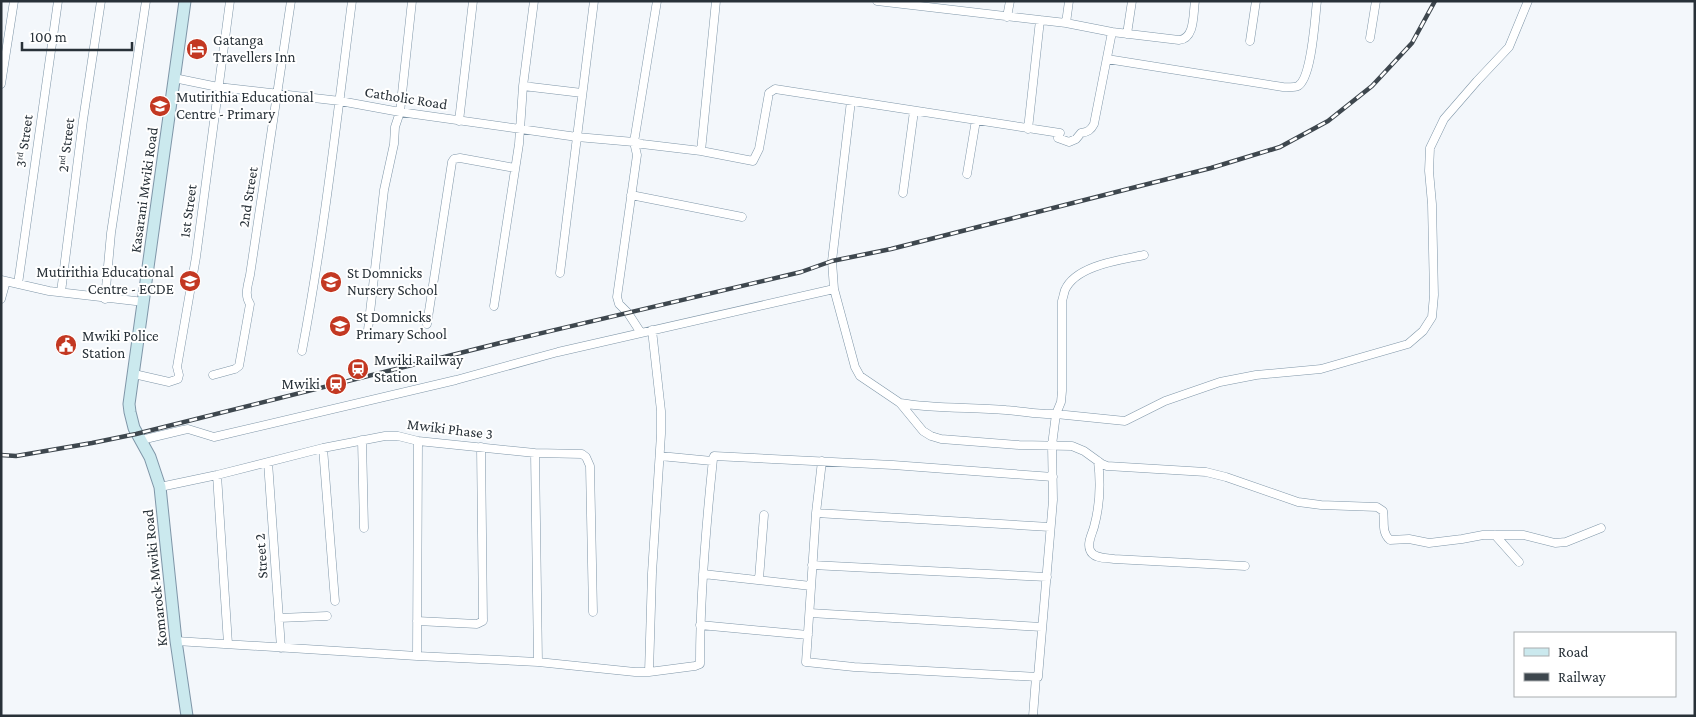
<svg xmlns="http://www.w3.org/2000/svg" width="1696" height="717" font-family="'Crimson Pro',serif">
  <rect width="100%" height="100%" fill="#f3f7fb"/>
  <g fill="none" stroke-linecap="round" stroke-linejoin="round">
    <!-- minor casing -->
    <g stroke="#7f96a8" stroke-width="9">
      <path id="minor" d="M877,1L1066,23L1112,32L1179,40C1195,39 1193,14 1195,1
        M1007,17L1010,1
        M1066,23L1069,1
        M1127,34L1132,1
        M1370,38L1376,1
        M1250,41L1256,1
        M1107,59L1283,87C1288,87 1294,88 1298,86C1312,78 1315,17 1317,1
        M174,78L218,87L340,101L400,112L577,137L634,142L642,144L701,151L753,161L759,149L769,93L775,89L1060,133L1058,138L1069,142L1076,139L1081,133C1088,132 1091,130 1094,124L1112,32
        M1,84L14,1
        M523,86L582,93
        M851,101L832,261L834,289L855,367L860,376L900,403L923,431L931,436L941,439L1019,445L1072,446L1084,451L1102,464L1107,466L1206,472L1226,477L1298,502L1321,505L1377,507L1383,511C1385,522 1381,532 1390,540L1409,539L1429,543L1462,539L1483,535H1524L1555,543L1566,542L1601,528
        M459,121L473,1
        M1028,129L1040,20
        M701,151L716,1
        M967,174L976,120
        M903,193L914,111
        M631,195L742,217
        M560,273L594,1
        M1,280L49,291L144,302
        M18,284L58,1
        M61,292L83,120L101,1
        M1,299L6,281
        M105,299L111,233L146,1
        M494,306L519,144L523,86L534,1
        M427,324L452,162L454,159L460,158L515,168
        M368,330L384,190L394,144L395,127L400,112L412,1
        M641,333L628,313L619,304L617,297L637,155L634,142L657,1
        M302,351C324,235 337,118 352,1
        M134,374L169,382L178,379L179,375L177,367L196,257L230,1
        M213,375L235,369L239,366L250,304C244,295 248,285 250,275L291,1
        M900,403C935,409 971,407 1006,410C1023,411 1039,415 1056,414L1061,402L1062,391V301C1063,298 1064,293 1065,290C1076,265 1121,260 1144,255
        M141,440L183,430L188,429L214,437L456,380L558,352L834,289
        M362,440L364,528
        M323,448L335,601
        M535,453L538,662
        M660,456L712,461
        M822,461L816,513L806,662L854,667L1038,677L1053,500L1052,445L1056,414L1125,421L1165,401L1220,382L1256,375L1321,369L1408,344L1423,331L1432,317L1434,295L1432,204L1429,171L1430,148L1444,119L1477,81L1509,47L1528,1
        M1098,461C1101,484 1100,505 1094,527C1092,534 1087,543 1090,550C1093,559 1107,558 1114,559L1245,566
        M268,462L281,648
        M217,475L228,644
        M160,487L217,475L323,448L385,436H398L418,441L535,453L582,454L586,457L590,466L593,612
        M816,513L1050,527
        M1495,535L1519,562
        M812,565L1047,577
        M703,574L811,586
        M759,579L764,515
        M810,613L1042,627
        M279,618L327,616
        M417,621L477,624L483,621L481,447
        M700,625L808,635
        M176,641L417,656L538,662L635,672H649L695,666L700,664V661C700,593 706,526 713,459L714,456L893,465L1053,477
        M417,656L418,441
        M649,672L652,573L661,434V411L652,330
        M1033,716L1036,677"/>
    </g>
    <!-- secondary casing -->
    <g stroke="#7f96a8" stroke-width="13">
      <path id="secondary" d="M185,1L129,404L130,412L134,428L150,457L160,487L176,641L187,716"/>
    </g>
    <!-- minor -->
    <use href="#minor" stroke="#fff" stroke-width="8"/>
    <!-- secondary -->
    <use href="#secondary" stroke="#cbe9ee" stroke-width="11"/>
    <!-- rail casing -->
    <g stroke="#3e474e" stroke-width="4.5">
      <path id="rail" d="M1,455L16,456L92,443L136,434L504,342L801,272L832,261L891,249L1211,168L1280,147L1328,121L1372,86L1412,43L1435,1"/>
    </g>
    <!-- rail -->
    <use href="#rail" stroke="#fff" stroke-width="2.5" stroke-dasharray="8" stroke-linecap="butt"/>
  </g>
  <!-- icons -->
  <defs>
    <g id="hotel-disc" transform="scale(1.125)"><circle r="9.5" fill="#c33822" stroke="#fff"/><path d="M-6-4.5h1.5V1H6V5H4.5V3h-9V5H-6ZM-4 0a1.8 1.8 0 1 1 3.6 0ZM.5 0V-2.5h3Q6-2.5 6 0Z" fill="#fff"/></g>
    <g id="school-disc" transform="scale(1.125)"><circle r="9.5" fill="#c33822" stroke="#fff"/><path d="M0-5L7-2L0 1L-7-2ZM-4 1L0 2.5L4 1V4Q0 6-4 4Z" fill="#fff"/></g>
    <g id="civic-disc" transform="scale(1.125)"><circle r="9.5" fill="#c33822" stroke="#fff"/><path d="M-.6-6.5H3V-4.5H.6V-3L4-1V1h2V6H-6V1h2V-1L-.6-3ZM-1.2 2.5V6h2.4V2.5Z" fill="#fff"/></g>
    <g id="station-disc" transform="scale(1.125)"><circle r="9.5" fill="#c33822" stroke="#fff"/><path d="M-3-6H3Q5-6 5-4V2Q5 4 3 4L4.5 6H3L1.5 4h-3L-3 6H-4.5L-3 4Q-5 4-5 2V-4Q-5-6-3-6ZM-3.5-4v3h7v-3ZM-3.5 1v1.5H-2V1ZM2 1v1.5H3.5V1Z" fill="#fff"/></g>
  </defs>
  <g fill-rule="evenodd">
    <use href="#hotel-disc" x="197" y="49"/>
    <use href="#school-disc" x="160" y="106"/>
    <use href="#school-disc" x="190" y="281"/>
    <use href="#school-disc" x="331" y="282"/>
    <use href="#school-disc" x="340" y="326"/>
    <use href="#civic-disc" x="66" y="345"/>
    <use href="#station-disc" x="358" y="369"/>
    <use href="#station-disc" x="336" y="384"/>
  </g>
  <g text-anchor="middle" stroke-width="4" stroke-linejoin="round" paint-order="stroke">
    <!-- poi labels -->
    <g font-size="15" fill="#283138" stroke="#fff" text-anchor="start">
      <text x="213" y="45">Gatanga<tspan x="213" dy="17">Travellers Inn</tspan></text>
      <text x="176" y="102">Mutirithia Educational<tspan x="176" dy="17">Centre - Primary</tspan></text>
      <text x="174" y="277" text-anchor="end">Mutirithia Educational<tspan x="174" dy="17">Centre - ECDE</tspan></text>
      <text x="347" y="278">St Domnicks<tspan x="347" dy="17">Nursery School</tspan></text>
      <text x="356" y="322">St Domnicks<tspan x="356" dy="17">Primary School</tspan></text>
      <text x="82" y="341">Mwiki Police<tspan x="82" dy="17">Station</tspan></text>
      <text x="374" y="365">Mwiki Railway<tspan x="374" dy="17">Station</tspan></text>
      <text x="320" y="389" text-anchor="end">Mwiki</text>
    </g>
    <!-- street labels -->
    <g font-size="15" fill="#283138" stroke="#fff">
      <text transform="translate(406 98) rotate(9)" y="5">Catholic Road</text>
      <text transform="translate(24 141) rotate(-82)" y="5">3ʳᵈ Street</text>
      <text transform="translate(66 145) rotate(-83)" y="5">2ⁿᵈ Street</text>
      <text transform="translate(144 190) rotate(-82)" y="5">Kasarani Mwiki Road</text>
      <text transform="translate(248 197) rotate(-81)" y="5">2nd Street</text>
      <text transform="translate(188 211) rotate(-82)" y="5">1st Street</text>
      <text transform="translate(450 429) rotate(7)" y="5">Mwiki Phase 3</text>
      <text transform="translate(261 556) rotate(-94)" y="5">Street 2</text>
      <text transform="translate(155 578) rotate(-96)" y="5">Komarock-Mwiki Road</text>
    </g>
  </g>
  <!-- border -->
  <rect width="1696" height="717" fill="none" stroke="#283138" stroke-width="5"/>
  <!-- legend -->
  <rect x="1514" y="632" width="162" height="65" fill="#ffffff" stroke="#a9adaf"/>
  <rect x="1524" y="648" width="25" height="8" fill="#cbe9ee" stroke="#a9adaf"/>
  <text x="1558" y="657" font-size="15" fill="#283138">Road</text>
  <rect x="1524" y="673" width="25" height="8" fill="#3e474e" stroke="#a9adaf"/>
  <text x="1558" y="682" font-size="15" fill="#283138">Railway</text>
  <!-- scale -->
  <path d="M22 42v8h110v-8" fill="none" stroke="#283138" stroke-width="2.5"/>
  <text x="30" y="42" font-size="15" fill="#283138" stroke="#ffffff" stroke-width="4" paint-order="stroke">100 m</text>
</svg>
